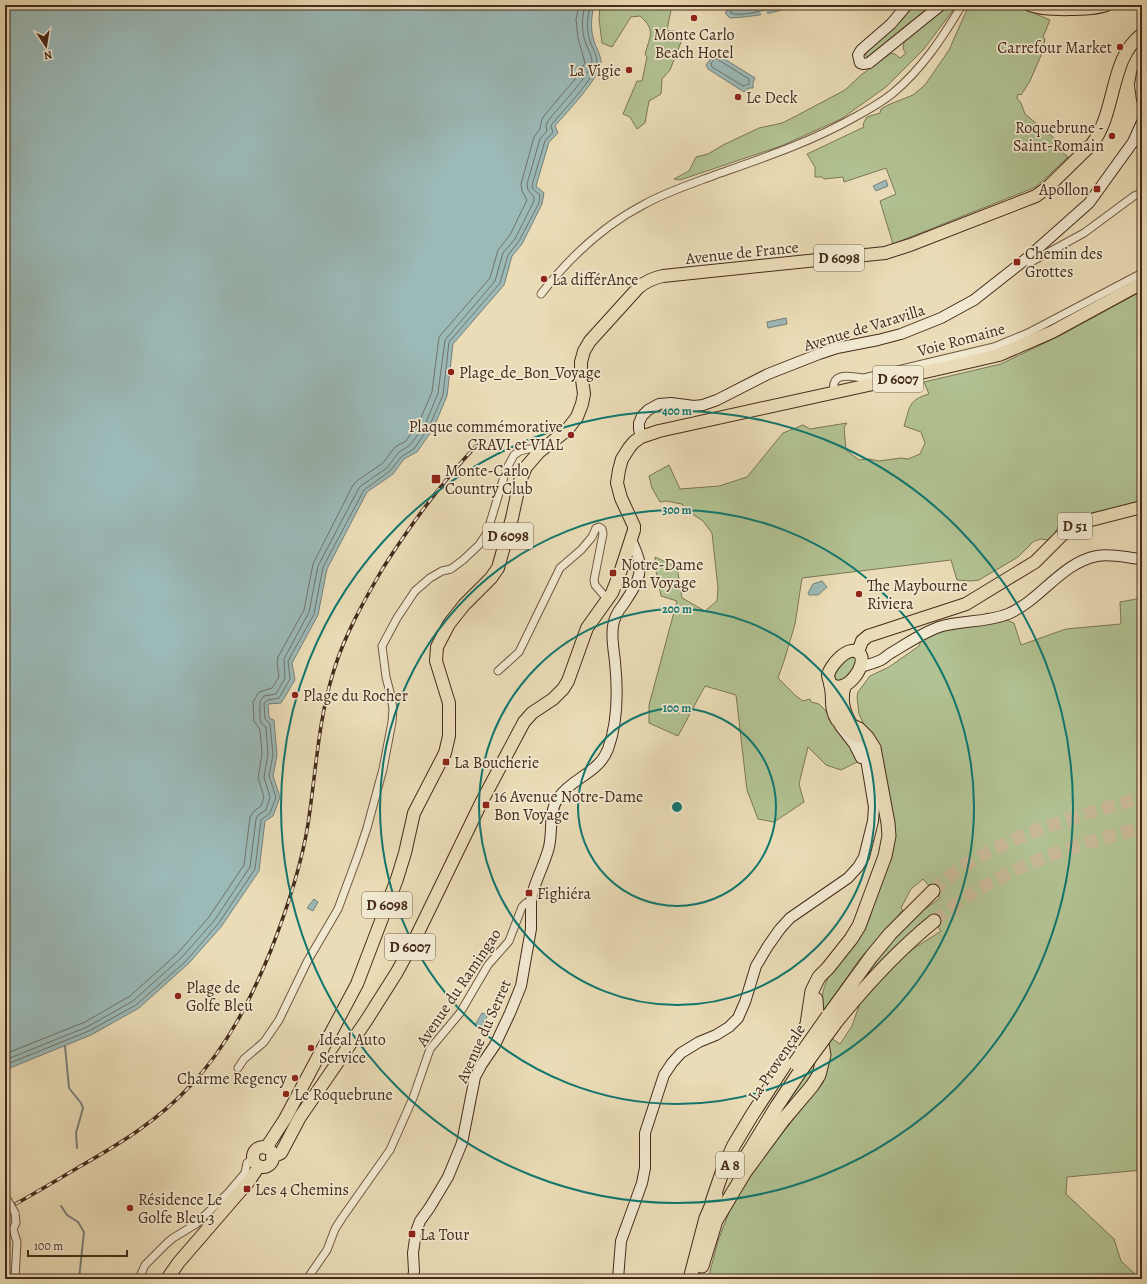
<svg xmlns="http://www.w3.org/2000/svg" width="1147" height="1284" font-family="Alegreya,serif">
  <rect width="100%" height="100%" fill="#eadcb6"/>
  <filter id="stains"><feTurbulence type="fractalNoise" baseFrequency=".005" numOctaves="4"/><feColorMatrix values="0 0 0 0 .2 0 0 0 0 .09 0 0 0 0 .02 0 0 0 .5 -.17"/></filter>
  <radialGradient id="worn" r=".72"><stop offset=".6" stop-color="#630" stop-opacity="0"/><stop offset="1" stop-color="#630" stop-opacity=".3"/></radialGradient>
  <!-- green -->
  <path fill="#b2c292" stroke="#7c7656" d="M600,5H672L667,30L679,32L683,37L670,70L662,79L661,94L649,101L645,123L637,129L630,117L623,114L637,81H642L647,57L645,54C650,36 656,30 640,16L631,17L612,47L602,43L599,19Z
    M915,5H931L876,50L867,57L865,55L869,50L901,21Z
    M950,5H957L923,50L886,87L841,119L781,146L680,180L674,179L689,171L696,157L708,154L723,145L759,128L782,123L796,116L845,90L861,75L891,53L895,54L900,58L906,53L903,49L904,42Z
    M969,5H1021L1036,14L1050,20L1043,37L1045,39L1042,53L1030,81L1021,95L1018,94L1017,98L1021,103L1025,114L1066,148L1062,152L1068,157L1036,187L893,244L880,201L896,194L886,168L844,182L843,177L824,179L822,177H815V167L807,154L864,127L863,124L867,117L880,113L881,109L888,105L913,95L925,85L949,50Z
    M1138,293L1142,299V499L1133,503L1080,516L1058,527L1054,535L1049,540L1041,539L1034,541L1018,557L979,580L971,581L957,580L951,560L802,578L795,624L785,658L778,678L796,696L803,701L810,699L811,702L819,704L825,710L855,754L859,761L841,770L826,765L808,747L799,784L804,802L774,822L758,819L747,790L736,695L705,686L678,736L649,723V705L677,601L661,596L656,571L655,557L677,567L682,598L705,611L717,601L718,588L712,533L703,521L688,511L682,504L666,501L660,502L652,488L649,476L669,465L680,489L719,486L747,477L783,433L803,425L810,429L847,423L844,427L846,450L859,460L869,459L879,461L901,458L908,459L920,454L925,443L921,432L904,426C910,407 908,400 929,394L924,382L1001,364L1061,335Z
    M1142,598V1170L1067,1177L1066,1194L1114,1239L1121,1261L1136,1275L1137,1279H708L718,1241L737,1191L754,1168L823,1083L828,1065L827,1045L831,1038L840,1044L852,1026L860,1003L891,967L913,949L941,931L930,916L902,940L844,1004L882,951L913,918L940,898L923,879L911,889L901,908L903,910L859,960L823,1012C821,1000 822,990 828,978L863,932L869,920L888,861L866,729L859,714L857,697L858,692L870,676L889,667L919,646L921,640L929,636L988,613L1014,623L1021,645L1066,629L1121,624L1120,602Z
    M854,656L856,659V664L844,679L836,681L834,674L846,657Z
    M821,1053L819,1069L773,1123L789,1096Z"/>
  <!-- water -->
  <path fill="#9bb9b7" stroke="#798079" d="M5,5H594C591,19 590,30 595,44C597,49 601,56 601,62C600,78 566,113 555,126L558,133L549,142L536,186L544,193L542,204L522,244L512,256L504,285L453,344L447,396L433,429L417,452L404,459L393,474L367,492L327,569L318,615L292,663L295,680L281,703L268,704L269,718L274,720L277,755L273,776L280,797L273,816L265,821L259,871L221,927L189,963L139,1008L91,1035L5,1070Z
    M705,5H797C776,13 752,17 730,18L725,13L727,12L726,7L724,5L707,8Z
    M715,53L755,78L753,83V88H749L744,92L708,69L706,65Z
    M886,180L888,186L876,191L873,186Z
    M786,318L787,324L768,328L767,322Z
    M822,581L827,587L818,595H809L808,593L813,584Z
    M314,899L318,902L313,911L307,908Z
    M482,1013L488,1015L480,1029L475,1025Z"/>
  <!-- pier -->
  <path fill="#eadcb6" d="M756,5H763L768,15L762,16Z"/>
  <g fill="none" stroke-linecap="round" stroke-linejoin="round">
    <!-- shore -->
    <path stroke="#707269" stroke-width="1" d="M730,5L731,13C743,18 770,8 783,5
      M715,59H717L749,79V84L743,86L712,67L711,64Z
      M5,1054L85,1022L130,996L178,953L209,917L244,865L250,817L254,811L261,806L264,797L258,778L262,754L260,730L254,721L253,702L259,692L272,688L279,677L277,663L278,657L304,610L313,564L353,485L358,480L383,463L395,447L406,441L419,422L432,392L439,337L490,278L498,250L510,235L527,200L522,191L521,184L534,137L540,129L541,123L543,117L576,78L585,63L578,38L576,19L579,5
      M5,1060L87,1027L133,1001L182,957L214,921L250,867L256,819L258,815L266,810L270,797L264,777L268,754L266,727L261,723L260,719V701L264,696L276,694L285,678L284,659L309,612L318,566L359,488L362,485L387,468L398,453L410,445L425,425L438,393L445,340L495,281L503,253L515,239L534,201V197L528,190L527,184L540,139L547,131L546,125L548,121C556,110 592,73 592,62C592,56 588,49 586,44C581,31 582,18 585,5
      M5,1065L89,1031L136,1005L186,961L218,924L255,869L261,820L270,813L276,797L269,776L273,755L270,724L265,719L264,703L268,700L279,698L290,679L288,661L314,614L323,567L364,490L390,471L402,456L414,449L429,427L443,395L449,342L500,283L508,255L519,241L539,203L540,195L533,189L532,185L545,141L553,132L551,127L552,124C562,112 597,76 597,62C597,56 593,49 591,44C586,31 587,19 590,5"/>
    <!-- stream -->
    <path stroke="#798079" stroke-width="2" d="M65,1046L69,1088L81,1103L83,1108L76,1133L77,1148
      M61,1206L67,1215L78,1222L84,1232L79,1279"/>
    <!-- highway-tunnel -->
    <path stroke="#c9b997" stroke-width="13" stroke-dasharray="13 6" stroke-linecap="butt" d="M933,891C940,885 947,879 954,873C1009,833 1078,817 1142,797
      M934,921C943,914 953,906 963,899C1016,864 1081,842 1142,828"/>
    <!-- street casing -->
    <g stroke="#6f5742" stroke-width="9">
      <path id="street" d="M1026,259L1028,262H1031L1084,233L1134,196L1142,193
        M541,294C569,258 603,226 643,205C666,192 691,184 715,175C763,158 811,142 855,117C868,110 882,102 893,93C922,69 943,37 962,5
        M834,393C830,370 851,377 864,378L994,347L1028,333L1142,273
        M498,671L519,652L560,568L581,550L592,537L596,528L599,527L602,529L603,534L594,580L595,585L608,600
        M238,1068L244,1059L264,1042L279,1020L307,962L338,909L358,855L367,828L383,769L392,722L393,709L391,696L386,677L382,646L397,618L415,591L430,578L442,571L451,569L463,560L479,545L487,533L506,470L514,455L520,451L528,449H533L539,452
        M13,1229L17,1242L15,1279
        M13,1229L16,1223L15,1213
        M139,1279L145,1265L166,1244L173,1238L196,1224L228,1193L245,1173L247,1163L253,1159
        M307,1279L327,1250L335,1229L342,1218L390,1150L413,1098L430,1049L460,1013L488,965L509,941L522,907L526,903L531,902"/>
    </g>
    <!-- secondary casing -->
    <g stroke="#462b1b" stroke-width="12">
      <path id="secondary" d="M907,5L891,24L861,50L858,55L860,63L863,64L869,63L941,5
        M1142,73L1140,85L1142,100
        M641,437L639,429V423L642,416L648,410L659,404L671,403L694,406L703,405L717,400L768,374L819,354L837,348L878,340L901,334L941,318L974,300L1026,259L1089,203L1133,142L1142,122
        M861,667C867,665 875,663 881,660C885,658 887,655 891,653C906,644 922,633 939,627C961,620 986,623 1008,614C1041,600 1061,563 1097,556C1111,553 1128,558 1142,559
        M840,726L854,744L861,758
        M413,1279L414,1271L413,1253L416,1232L420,1221L430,1207L448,1177L462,1143L475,1077L482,1064L495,1045L510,1013L521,986L531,929V902L532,895C536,879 545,863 549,847C553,830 548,811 559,797C572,778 599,773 608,749C618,722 618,691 615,662C614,651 611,638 613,626C614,618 618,611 623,605C632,591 643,577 639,561C638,555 635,549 633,544L630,543
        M618,1279L621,1241L642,1183L645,1168V1133L664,1075L672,1063L681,1053L699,1042L716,1035L729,1027L738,1018L745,1002L756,966L768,946L780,929L790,918L848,878L858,867L864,857L873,821L874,807L866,759L859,737"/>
    </g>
    <!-- primary casing -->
    <g stroke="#462b1b" stroke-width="14">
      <path id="primary" d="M1030,5C1045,11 1091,10 1106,5
        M858,652L862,641L868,636L966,604L1035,562L1061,536L1073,527L1091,520L1142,507
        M830,683C845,698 870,663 859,653C848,644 830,666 828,675C828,678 830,681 830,684C834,696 829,708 837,720C842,727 851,732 859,737
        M845,685C839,704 846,717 856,732
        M253 1157a10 10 0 1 1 20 0a10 10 0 1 1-20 0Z
        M266,1148L285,1119L357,984L397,879L405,853L414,813L445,753L449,736V703L436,661L437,647L449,624L464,605L491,578L498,568L512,518L520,481L526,467L539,452L567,430L577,417L582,404L584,394L581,372V362L584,351L590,341L638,288C646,281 653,278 663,276L885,253L910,245L1036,196L1048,187L1092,144C1117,111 1109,59 1142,34
        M272,1157L281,1153L300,1117L366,1021L397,972L415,939L481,803L524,722L532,713L553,699L563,689L568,681L587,628L612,593L621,570L634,530V526L621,498L617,483L619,470L622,459L629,448L634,442L641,437L659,431L873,384L999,355L1052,332L1142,283
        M167,1279L179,1262L249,1181L259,1166"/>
    </g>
    <!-- highway casing -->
    <g stroke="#462b1b" stroke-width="15">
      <path id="highway" d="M828,1016L871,957L890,934L933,891
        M836,1022C866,985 897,951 934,921
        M741,1165L777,1106L801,1070
        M712,1202L724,1167L734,1145L752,1115L801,1040L807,1024L812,991L819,977L828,968L851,939L859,926L885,856L889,836L888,823L874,748L867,737L859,729L852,726
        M714,1224L745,1172L784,1119L812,1086L819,1075L824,1055L817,1015L816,999
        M702,1266L717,1217
        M690,1279L706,1218L716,1195"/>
    </g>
    <!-- street -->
    <use href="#street" stroke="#f1e8d0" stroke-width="7"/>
    <!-- secondary -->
    <use href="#secondary" stroke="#f1e8d0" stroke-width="10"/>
    <!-- primary -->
    <use href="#primary" stroke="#eadcb6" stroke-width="12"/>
    <!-- highway -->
    <use href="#highway" stroke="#eadcb6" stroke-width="13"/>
    <!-- rail casing -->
    <g stroke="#462b1b" stroke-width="3.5">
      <path id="rail" d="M5,1210C30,1196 54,1182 79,1167C121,1143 159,1120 192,1084C228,1045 251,999 271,950C287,909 301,868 308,824C316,772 318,720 334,670C345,634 364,601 383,568C411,524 441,483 477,445"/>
    </g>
    <!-- rail -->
    <use href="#rail" stroke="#f1e8d0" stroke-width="2" stroke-dasharray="6" stroke-linecap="butt"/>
    <!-- street-bridge casing -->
    <g stroke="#6f5742" stroke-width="9" stroke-linecap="butt">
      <path id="street-bridge" d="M7,1199L15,1213"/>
    </g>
    <!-- highway-bridge casing -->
    <g stroke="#462b1b" stroke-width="15" stroke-linecap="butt">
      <path id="highway-bridge" d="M795,1063L828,1016
        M801,1070L836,1022"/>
    </g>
    <!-- street-bridge -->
    <use href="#street-bridge" stroke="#f1e8d0" stroke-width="7"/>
    <!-- highway-bridge -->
    <use href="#highway-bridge" stroke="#eadcb6" stroke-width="13"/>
  </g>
  <!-- distance rings -->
  <g fill="none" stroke="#0f766e" stroke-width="2">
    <circle cx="677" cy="807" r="99"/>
    <circle cx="677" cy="807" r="198"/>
    <circle cx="677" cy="807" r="297"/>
    <circle cx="677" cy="807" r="396"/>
  </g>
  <!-- markers -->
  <g fill="#8f2418" stroke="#f1e8d0" stroke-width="1.5">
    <circle cx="694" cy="18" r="4"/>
    <circle cx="1120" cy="47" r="4"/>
    <circle cx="629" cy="70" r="4"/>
    <circle cx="738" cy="97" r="4"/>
    <circle cx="1112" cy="136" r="4"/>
    <rect x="1093" y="185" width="8" height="8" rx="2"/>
    <rect x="1013" y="258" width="8" height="8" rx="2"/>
    <circle cx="544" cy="279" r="4"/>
    <circle cx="451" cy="372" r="4"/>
    <circle cx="571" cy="435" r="4"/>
    <rect x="431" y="474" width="10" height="10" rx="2"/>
    <rect x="609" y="569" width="8" height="8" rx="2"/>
    <circle cx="859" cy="594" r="4"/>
    <circle cx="295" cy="695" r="4"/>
    <rect x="442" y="758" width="8" height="8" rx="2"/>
    <rect x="482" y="801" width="8" height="8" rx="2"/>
    <rect x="525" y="889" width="8" height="8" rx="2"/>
    <circle cx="178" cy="996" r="4"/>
    <circle cx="311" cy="1048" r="4"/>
    <circle cx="295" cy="1078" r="4"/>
    <circle cx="286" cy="1094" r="4"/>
    <rect x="243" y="1185" width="8" height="8" rx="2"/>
    <circle cx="130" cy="1208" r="4"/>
    <rect x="408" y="1230" width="8" height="8" rx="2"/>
  </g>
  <g text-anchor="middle" stroke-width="3.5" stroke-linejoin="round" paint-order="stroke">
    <!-- shield labels -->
    <g fill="#f1e8d0" stroke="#796451" stroke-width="1">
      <rect x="814" y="245" width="50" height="26" rx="3"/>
      <rect x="873" y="366" width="50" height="26" rx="3"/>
      <rect x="1058" y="513" width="34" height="26" rx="3"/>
      <rect x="483" y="523" width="50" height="26" rx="3"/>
      <rect x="362" y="892" width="50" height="26" rx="3"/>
      <rect x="385" y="934" width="50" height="26" rx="3"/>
      <rect x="716" y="1152" width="28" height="26" rx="3"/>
    </g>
    <g font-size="15" font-weight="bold" fill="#462b1b">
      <text x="839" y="263">D 6098</text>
      <text x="898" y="384">D 6007</text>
      <text x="1075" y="531">D 51</text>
      <text x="508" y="541">D 6098</text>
      <text x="387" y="910">D 6098</text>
      <text x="410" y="952">D 6007</text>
      <text x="730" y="1170">A 8</text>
    </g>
    <!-- poi labels -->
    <g font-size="16" fill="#462b1b" stroke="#f1e8d0" text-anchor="start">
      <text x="694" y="40" text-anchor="middle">Monte Carlo<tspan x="694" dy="18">Beach Hotel</tspan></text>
      <text x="1112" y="53" text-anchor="end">Carrefour Market</text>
      <text x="621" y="76" text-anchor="end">La Vigie</text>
      <text x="746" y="103">Le Deck</text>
      <text x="1104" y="133" text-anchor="end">Roquebrune -<tspan x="1104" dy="18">Saint-Romain</tspan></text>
      <text x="1089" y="195" text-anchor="end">Apollon</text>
      <text x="1025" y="259">Chemin des<tspan x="1025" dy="18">Grottes</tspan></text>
      <text x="552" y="285">La différAnce</text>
      <text x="459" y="378">Plage_de_Bon_Voyage</text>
      <text x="563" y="432" text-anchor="end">Plaque commémorative<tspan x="563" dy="18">CRAVI et VIAL</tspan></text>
      <text x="445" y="476">Monte-Carlo<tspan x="445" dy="18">Country Club</tspan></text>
      <text x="621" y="570">Notre-Dame<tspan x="621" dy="18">Bon Voyage</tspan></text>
      <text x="867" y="591">The Maybourne<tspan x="867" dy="18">Riviera</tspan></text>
      <text x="303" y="701">Plage du Rocher</text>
      <text x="454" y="768">La Boucherie</text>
      <text x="494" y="802">16 Avenue Notre-Dame<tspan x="494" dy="18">Bon Voyage</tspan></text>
      <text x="537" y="899">Fighiéra</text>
      <text x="186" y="993">Plage de<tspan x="186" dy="18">Golfe Bleu</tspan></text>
      <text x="319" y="1045">Ideal Auto<tspan x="319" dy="18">Service</tspan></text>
      <text x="287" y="1084" text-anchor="end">Charme Regency</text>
      <text x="294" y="1100">Le Roquebrune</text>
      <text x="255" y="1195">Les 4 Chemins</text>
      <text x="138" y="1205">Résidence Le<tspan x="138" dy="18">Golfe Bleu 3</tspan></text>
      <text x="420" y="1240">La Tour</text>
    </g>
    <!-- street labels -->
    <g font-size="16" fill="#462b1b" stroke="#f1e8d0">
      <text transform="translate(742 252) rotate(-6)" y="6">Avenue de France</text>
      <text transform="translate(864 327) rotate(-17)" y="6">Avenue de Varavilla</text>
      <text transform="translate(961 339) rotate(-15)" y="6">Voie Romaine</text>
      <text transform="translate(458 987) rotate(-56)" y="6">Avenue du Ramingao</text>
      <text transform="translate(483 1031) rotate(-66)" y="6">Avenue du Serret</text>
      <text transform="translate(776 1062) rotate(-56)" y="6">La Provençale</text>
    </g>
  </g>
  <circle cx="677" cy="807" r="6" fill="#0f766e" stroke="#f1e8d0" stroke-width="2"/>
  <g font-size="12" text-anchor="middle" font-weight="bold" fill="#0f766e" stroke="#f1e8d0" stroke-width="3.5" stroke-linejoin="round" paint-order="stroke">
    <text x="677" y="415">400 m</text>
    <text x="677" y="514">300 m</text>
    <text x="677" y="613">200 m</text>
    <text x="677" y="712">100 m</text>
  </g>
  <!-- margin -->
  <rect width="1147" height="1284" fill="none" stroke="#eadcb6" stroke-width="20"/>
  <rect x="6" y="6" width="1135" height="1272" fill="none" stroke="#462b1b" stroke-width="2"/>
  <rect x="10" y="10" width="1127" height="1264" fill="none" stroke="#462b1b"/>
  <!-- north arrow -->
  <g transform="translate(46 46) rotate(168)" stroke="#f1e8d0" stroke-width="3" paint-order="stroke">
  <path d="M0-3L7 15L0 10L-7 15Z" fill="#462b1b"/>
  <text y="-6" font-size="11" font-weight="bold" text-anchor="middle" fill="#462b1b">N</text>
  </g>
  <!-- scale -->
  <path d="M28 1250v6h99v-6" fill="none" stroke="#462b1b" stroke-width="2"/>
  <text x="34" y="1250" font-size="12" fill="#462b1b" stroke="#f1e8d0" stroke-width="3" paint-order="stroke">100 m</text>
  <rect width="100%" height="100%" filter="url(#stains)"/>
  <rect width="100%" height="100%" fill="url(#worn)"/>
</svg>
